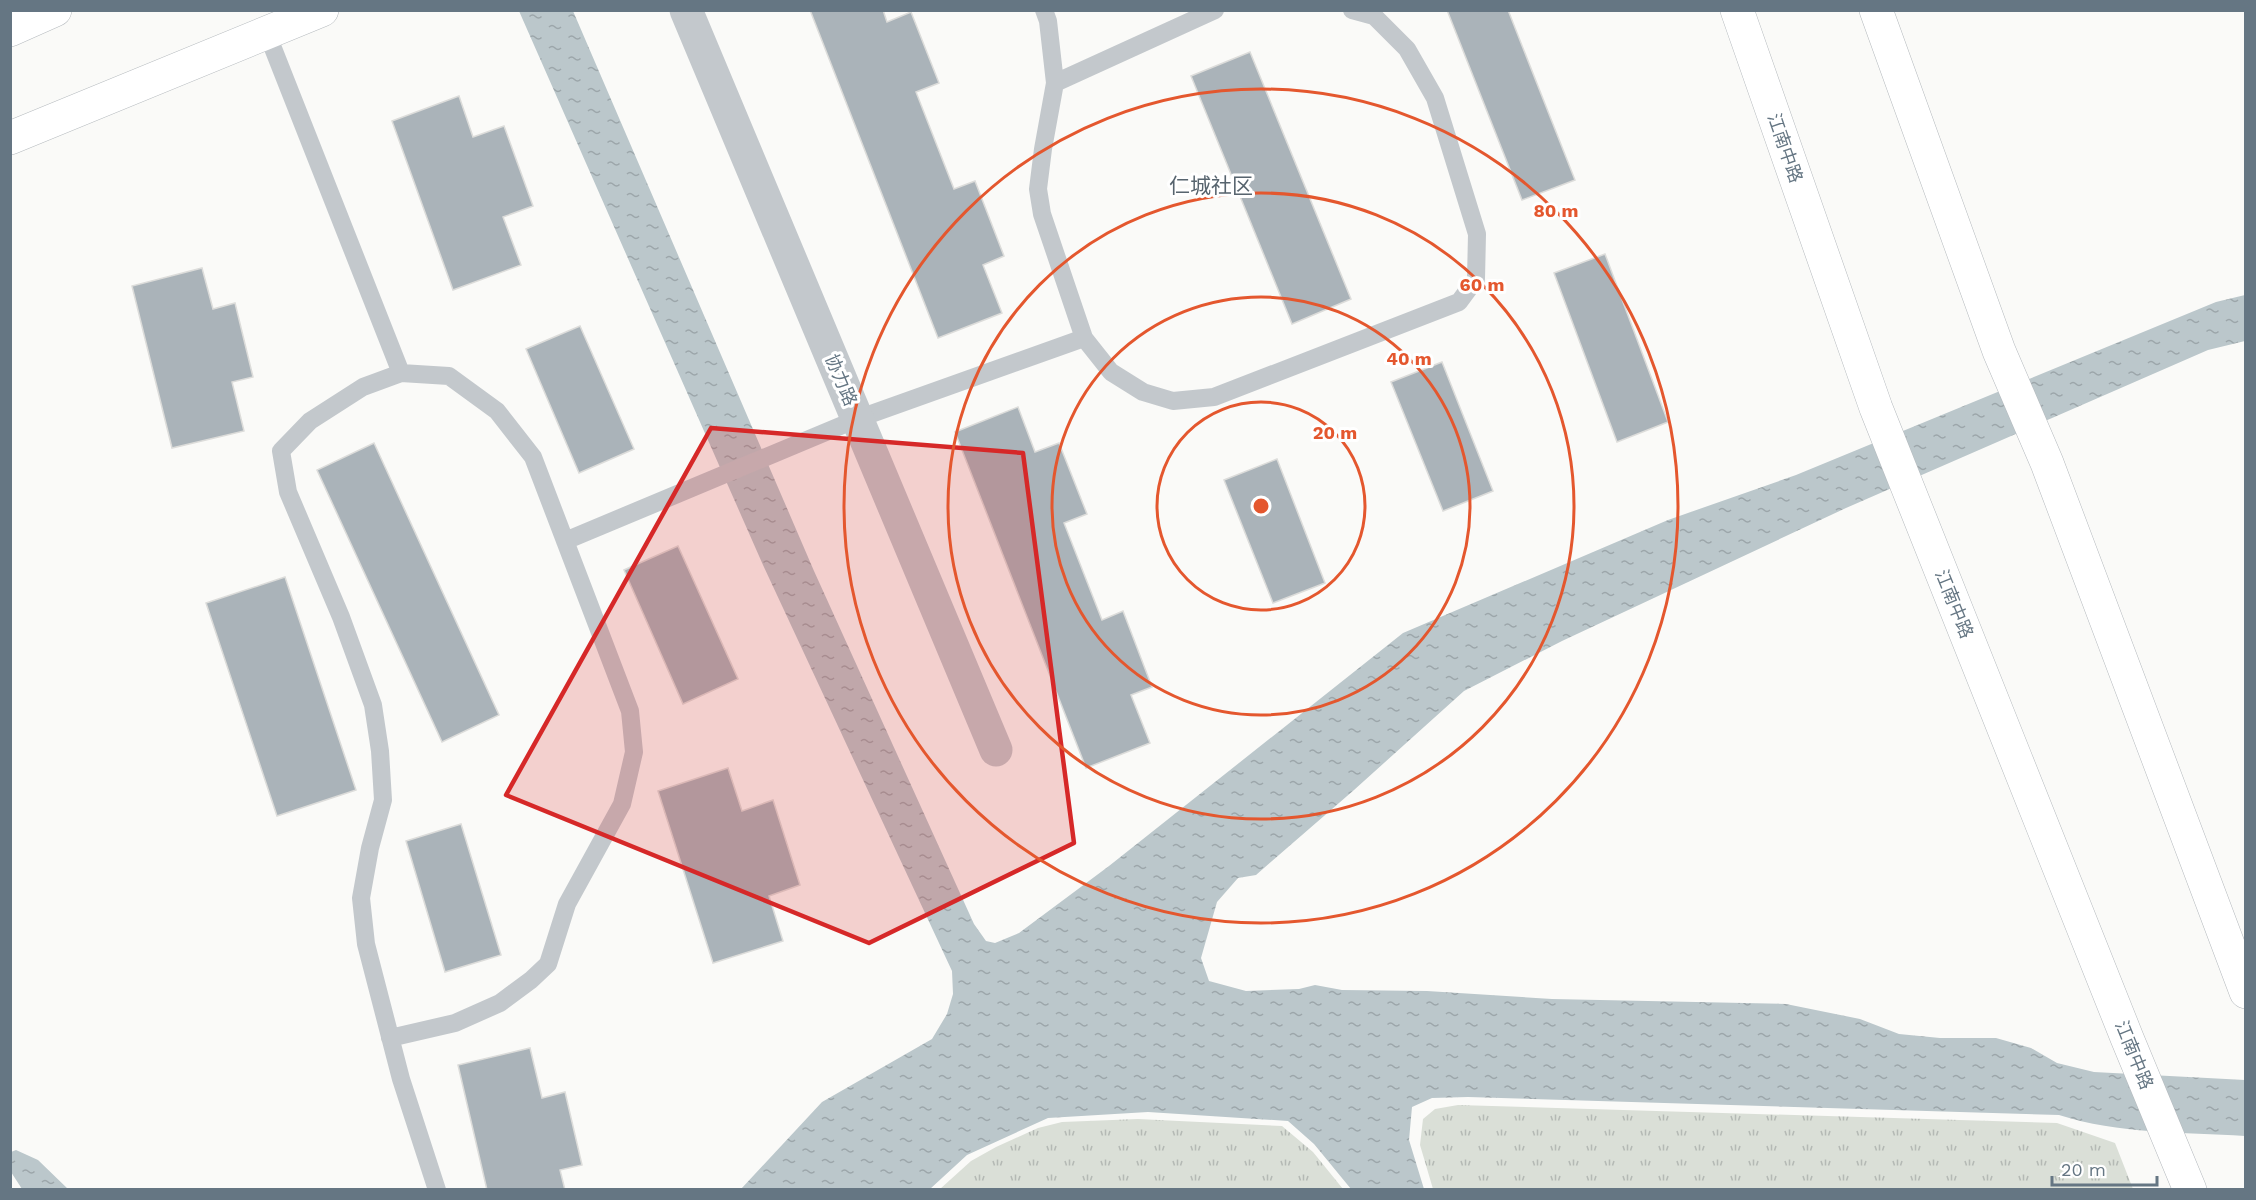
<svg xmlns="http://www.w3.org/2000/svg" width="2256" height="1200" font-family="'Work Sans','Noto Sans SC',sans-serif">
  <defs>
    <pattern id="park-tufts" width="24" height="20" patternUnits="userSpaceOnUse" patternTransform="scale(1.5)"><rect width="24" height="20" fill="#dadfd7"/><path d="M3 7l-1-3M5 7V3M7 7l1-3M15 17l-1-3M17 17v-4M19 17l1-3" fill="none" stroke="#b4b9b4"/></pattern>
    <pattern id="water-ripples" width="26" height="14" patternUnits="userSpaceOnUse" patternTransform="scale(1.5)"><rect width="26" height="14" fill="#bbc7cb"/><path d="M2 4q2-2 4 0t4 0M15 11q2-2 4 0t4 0" fill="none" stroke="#9ca6aa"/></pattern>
  </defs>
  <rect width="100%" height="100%" fill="#fafaf8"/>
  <!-- park -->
  <path fill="url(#park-tufts)" d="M1458,1105L2057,1123L2115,1143L2133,1189H1433L1420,1145L1423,1119L1435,1109Z
    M1138,1119L1282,1126L1313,1152L1343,1189H940L971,1161L996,1147L1038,1128L1062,1122Z"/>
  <!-- water -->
  <path fill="url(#water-ripples)" d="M519,11H573L814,571L974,924L986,941L995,943L1019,933L1109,866L1403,633L1668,520L1796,475L2216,302L2245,295V341L2208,350L1846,508L1562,641L1464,691L1354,790L1256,875L1238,878L1217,902L1201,958L1209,981L1246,991L1299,989L1315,985L1342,990L1427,991L1552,999L1786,1004L1860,1019L1899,1034L1940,1038H1996L2031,1048L2057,1063L2094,1072L2245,1080V1136C2184,1132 2118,1134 2059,1115L1468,1097L1432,1098L1412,1107L1409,1140L1424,1189H1351L1314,1144L1288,1121L1148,1112L1048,1118L967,1155L930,1189H741L822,1102L932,1039L947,1014L953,994L952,971L763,565Z
    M16,1150L38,1160L68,1189H22L11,1172V1152Z"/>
  <!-- building -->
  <path fill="#aab3b9" stroke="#dcdcda" stroke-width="1.5" d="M810,10H883L887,22L911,12L939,83L916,92L954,189L975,181L1004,256L983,265L1002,313L938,338Z
    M1447,10H1508L1575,180L1522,200Z
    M1250,52L1351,299L1292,324L1191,76Z
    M459,96L473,137L504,126L533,206L503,217L521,265L453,290L392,121Z
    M1605,254L1668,422L1617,442L1554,273Z
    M202,268L213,309L235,303L253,377L232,382L244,431L172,448L132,286Z
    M580,326L634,449L579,473L526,349Z
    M1442,362L1493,491L1443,511L1391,382Z
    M1018,407L1035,452L1059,443L1087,514L1064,523L1102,620L1123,611L1152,687L1131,695L1150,743L1086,768L955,432Z
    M374,443L499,715L442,742L317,470Z
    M1277,459L1325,583L1273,603L1224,480Z
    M678,546L738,679L683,704L624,570Z
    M285,577L356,790L277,816L206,603Z
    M728,768L742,811L773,800L800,885L769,896L783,941L713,963L658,791Z
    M461,824L501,955L445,972L406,841Z
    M530,1048L542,1098L565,1092L582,1165L560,1170L565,1190H487L458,1065Z"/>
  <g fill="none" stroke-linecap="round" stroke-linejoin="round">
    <!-- primary casing -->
    <g stroke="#b5babe" stroke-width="34">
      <path id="primary" d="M1737,10L1876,408L2127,1038L2190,1190
        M1876,10L1999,351L2047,463L2246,992
        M10,30L55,10
        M10,138L322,10"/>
    </g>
    <!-- service -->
    <path stroke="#c3c8cc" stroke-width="18" d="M1044,10L1048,21L1055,83L1043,149L1038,189L1042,214L1084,338L1111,372L1143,392L1173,401L1214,397L1459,302L1476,279L1477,234L1435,98L1407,49L1374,16L1352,10
      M267,33L401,373
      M1055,83L1215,10
      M565,541L857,419L1084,338
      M390,1038L455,1023L500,1003L531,980L548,964L567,904L622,804L634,752L630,711L533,457L497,411L449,376L401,373L363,387L310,421L281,451L288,492L341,617L373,705L380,751L383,800L370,848L361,898L366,944L401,1079L437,1190"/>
    <!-- minor -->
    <path stroke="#c3c8cc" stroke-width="33" d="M686,10L996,750"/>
    <!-- primary -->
    <use href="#primary" stroke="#fff" stroke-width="33"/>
  </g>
  <!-- marked area -->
  <path fill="#d62828" fill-opacity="0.2" stroke="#d62828" stroke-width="4.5" stroke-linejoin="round" d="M711,428L1023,453L1074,843L869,943L506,795Z"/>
  <!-- distance rings -->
  <g fill="none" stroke="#e4572e" stroke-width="3">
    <circle cx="1261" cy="506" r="104"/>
    <circle cx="1261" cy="506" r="209"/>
    <circle cx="1261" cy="506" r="313"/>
    <circle cx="1261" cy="506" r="417"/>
  </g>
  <g text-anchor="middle" stroke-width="6" stroke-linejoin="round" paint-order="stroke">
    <!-- street labels -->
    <g font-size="18" fill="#657683" stroke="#fff">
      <text transform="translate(1785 148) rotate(71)" y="6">江南中路</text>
      <text transform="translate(841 380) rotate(67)" y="6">协力路</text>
      <text transform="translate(1954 604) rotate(68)" y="6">江南中路</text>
      <text transform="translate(2134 1055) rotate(68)" y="6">江南中路</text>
    </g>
    <!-- quarter labels -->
    <g font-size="21" fill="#57646e" stroke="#fff">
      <text x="1211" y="193">仁城社区</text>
    </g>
  </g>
  <circle cx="1261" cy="506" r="9" fill="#e4572e" stroke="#fff" stroke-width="3"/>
  <g font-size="18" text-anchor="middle" font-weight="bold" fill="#e4572e" stroke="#fff" stroke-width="6" stroke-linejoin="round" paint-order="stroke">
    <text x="1556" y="217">80 m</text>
    <text x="1482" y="291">60 m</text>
    <text x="1409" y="365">40 m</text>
    <text x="1335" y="439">20 m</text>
  </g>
  <!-- border -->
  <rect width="2256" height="1200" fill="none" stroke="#657683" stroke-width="24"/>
  <!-- scale -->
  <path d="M2052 1176v9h105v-9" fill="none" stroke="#657683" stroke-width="3"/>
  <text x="2061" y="1176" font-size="18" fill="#657683" stroke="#ffffff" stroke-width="4.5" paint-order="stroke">20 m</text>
</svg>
